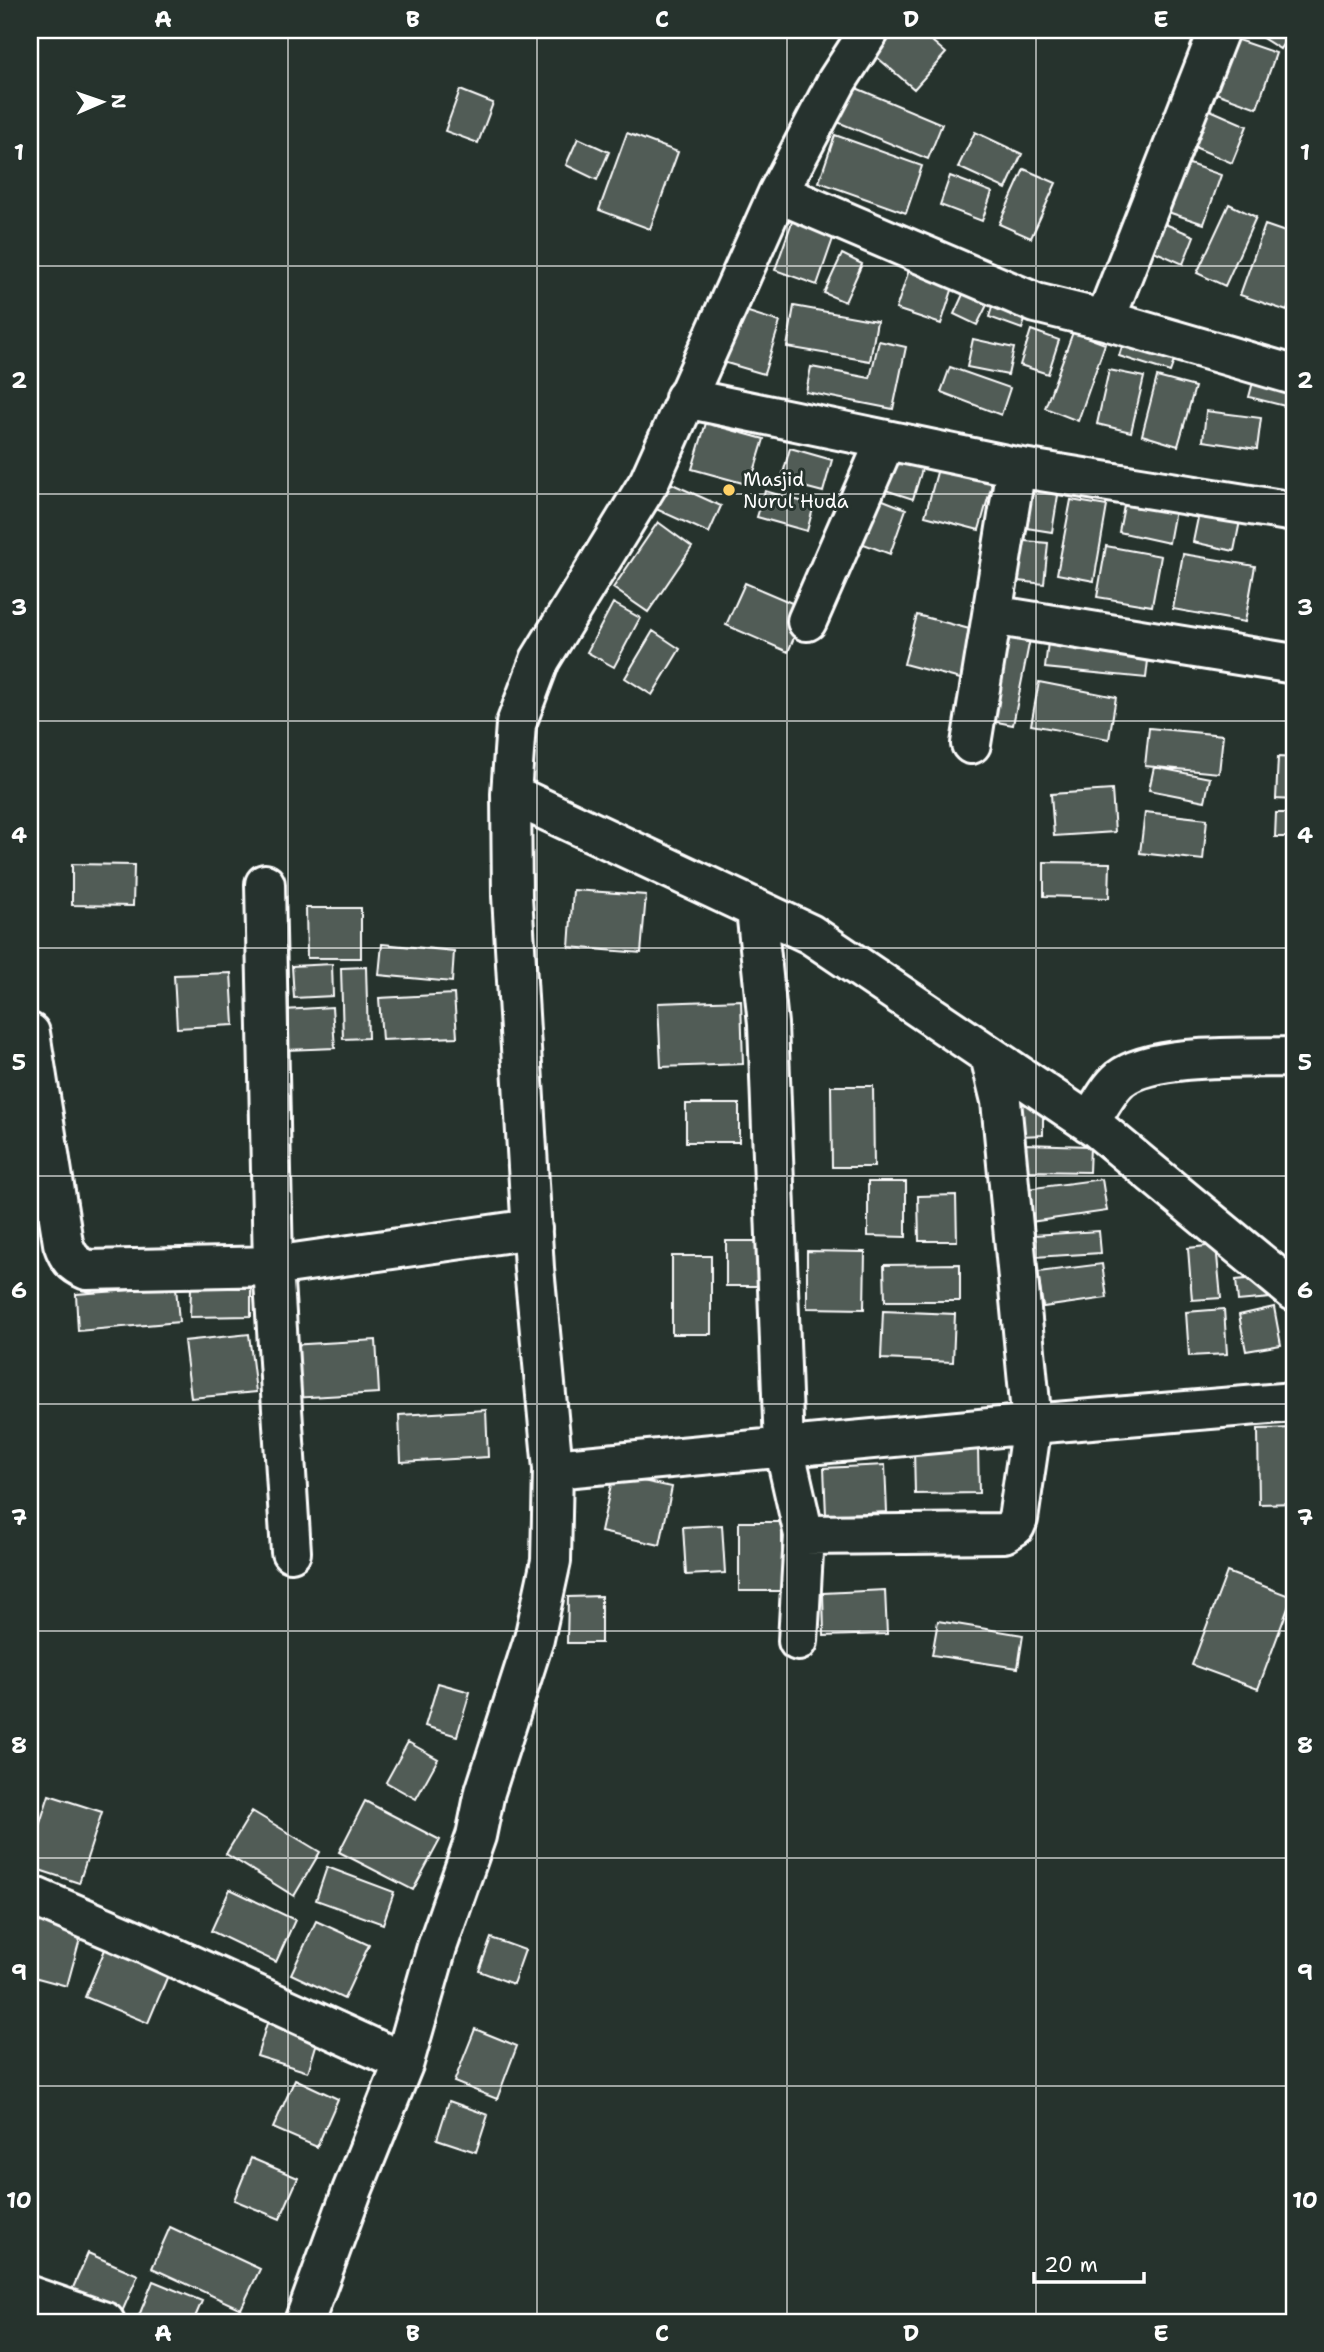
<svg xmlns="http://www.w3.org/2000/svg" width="1324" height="2352" font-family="'Shantell Sans',sans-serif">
  <rect width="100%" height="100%" fill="#26332d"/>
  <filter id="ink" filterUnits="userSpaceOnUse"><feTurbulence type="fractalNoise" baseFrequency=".0143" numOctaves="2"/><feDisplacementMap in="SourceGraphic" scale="14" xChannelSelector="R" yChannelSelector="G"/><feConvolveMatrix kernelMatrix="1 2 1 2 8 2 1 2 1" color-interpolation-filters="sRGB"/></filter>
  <g filter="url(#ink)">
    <!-- building -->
    <path fill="#515c57" stroke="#fff" stroke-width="2" d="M880,30H919L946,53L914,89L865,47Z
      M1250,30H1292L1280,49Z
      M1232,38L1276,53L1257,108L1213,92Z
      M849,85L942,124L928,159L835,121Z
      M460,90L493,103L478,143L445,131Z
      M1208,109L1247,126L1232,163L1192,146Z
      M975,132L1022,154L1006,189L958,167Z
      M627,133L678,152L650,229L599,210Z
      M835,135L922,166L906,213L819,182Z
      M578,138L609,152L597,180L566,165Z
      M1181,161L1221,175L1204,224L1165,211Z
      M1024,169L1056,183L1031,238L999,224Z
      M950,176L992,192L982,221L940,205Z
      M1229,204L1256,217L1225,286L1197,273Z
      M793,219L835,233L817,285L775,270Z
      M1158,221L1194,236L1183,264L1147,248Z
      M1265,225L1294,235V288L1287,311L1240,295Z
      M842,254L862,264L845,302L824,293Z
      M911,264L956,278L941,324L896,309Z
      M969,281L993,293L977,325L954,314Z
      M996,294L1030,306L1022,329L989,317Z
      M794,306L877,321L870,361L787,347Z
      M739,309L780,322L764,374L723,362Z
      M1031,330L1059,340L1048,374L1020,365Z
      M1073,332L1105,344L1078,421L1045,408Z
      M1126,334L1178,350L1170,372L1119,356Z
      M973,339L1014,348L1008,375L967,367Z
      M879,341L906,347L893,409L806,392L811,367L870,378Z
      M950,367L1010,388L1001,415L941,392Z
      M1109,370L1144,377L1131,432L1097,424Z
      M1256,371L1294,386L1289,407L1249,397Z
      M1157,377L1195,387L1178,446L1142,435Z
      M1206,411L1261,418L1257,449L1203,441Z
      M706,423L764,439L750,485L692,469Z
      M891,445L926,456L913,499L879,488Z
      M790,448L832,460L823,492L781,481Z
      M942,454L996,470L979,530L925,516Z
      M657,477L721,506L709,533L645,504Z
      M1026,484L1059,489L1052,532L1020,527Z
      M765,491L814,505L807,531L757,517Z
      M1126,495L1176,505L1169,543L1119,532Z
      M878,498L906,509L890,554L861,543Z
      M1071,500L1107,506L1094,581L1057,574Z
      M1201,503L1242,511L1234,551L1193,542Z
      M658,522L692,547L648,612L613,588Z
      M1013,540L1048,543L1044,584L1009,580Z
      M1106,546L1161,556L1152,606L1097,597Z
      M1183,554L1255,566L1245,622L1173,609Z
      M745,583L806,609L788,652L726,625Z
      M613,603L640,618L614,667L587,652Z
      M917,615L977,631L964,680L904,664Z
      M999,628L1031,634L1013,725L981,719Z
      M653,631L680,649L652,695L625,678Z
      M1048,642L1149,652L1146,678L1045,668Z
      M1039,682L1116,697L1109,739L1031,725Z
      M1149,728L1223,735L1219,773L1145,766Z
      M1278,757L1294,758V800L1276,799Z
      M1154,767L1210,778L1205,801L1149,790Z
      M1112,790L1115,832L1054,836L1051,794Z
      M1145,812L1207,819L1203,860L1140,853Z
      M1276,813H1294V837H1275Z
      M1044,862L1110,863L1109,898L1044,896Z
      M72,864L134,865L133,906L72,905Z
      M573,890L646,895L641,953L569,947Z
      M306,908H361V958H307Z
      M382,944L454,951L452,982L379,975Z
      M332,964L333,996L294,998L292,966Z
      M366,967L368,1038L343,1039L341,968Z
      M231,973L234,1025L177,1028L174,975Z
      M454,994L457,1037L382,1040L379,998Z
      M741,1000L743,1064L661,1067L658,1003Z
      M332,1007L335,1048L286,1050L284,1010Z
      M831,1086H873L874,1167H832Z
      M1020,1101H1043V1135L1020,1136Z
      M686,1104H739V1142H686Z
      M1024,1144L1090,1146L1089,1172L1024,1171Z
      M1102,1179L1107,1211L1030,1222L1026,1189Z
      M868,1182H906V1237L868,1236Z
      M956,1195L957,1241H919L918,1196Z
      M1099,1231L1101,1253L1034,1257L1033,1235Z
      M726,1241H756L757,1286H726Z
      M1216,1245L1221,1298L1192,1300L1188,1248Z
      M807,1251L865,1252L864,1309L807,1308Z
      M672,1256H711V1334H672Z
      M960,1264V1301H885L884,1265Z
      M1102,1264L1107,1298L1043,1307L1038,1272Z
      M1268,1277L1270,1298L1238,1301L1236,1280Z
      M176,1287L179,1322L78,1331L76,1294Z
      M191,1288H251V1316L190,1317Z
      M1274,1307L1281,1345L1246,1351L1239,1315Z
      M1224,1309L1227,1354L1189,1356L1186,1312Z
      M883,1311L955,1314L953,1362L881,1359Z
      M1288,1325H1294V1350L1290,1351Z
      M249,1334L256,1392L191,1398L184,1341Z
      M376,1340L379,1393L292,1398L289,1345Z
      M486,1410L488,1457L401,1462L399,1415Z
      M1294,1428V1503L1259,1504L1258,1429Z
      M978,1448L979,1493L915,1494L914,1449Z
      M885,1465L887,1512L826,1515L824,1468Z
      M613,1475L672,1487L660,1545L601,1532Z
      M739,1522H782V1591H739Z
      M722,1525L725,1573L686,1575L683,1527Z
      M1227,1572L1292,1597L1258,1689L1192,1665Z
      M885,1590L887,1634L824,1636L823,1593Z
      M601,1596V1643H567L568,1597Z
      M938,1621L1023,1635L1018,1668L932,1655Z
      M438,1683L470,1692L457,1736L425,1726Z
      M408,1742L438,1759L416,1799L386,1782Z
      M49,1795L102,1812L79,1883L30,1867V1854Z
      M365,1801L440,1840L413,1890L339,1852Z
      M252,1811L320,1852L294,1896L226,1854Z
      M327,1867L394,1892L383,1924L316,1900Z
      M230,1889L295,1920L276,1962L211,1931Z
      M36,1911L84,1924L67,1986L30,1976V1935Z
      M316,1921L369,1945L344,1999L291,1974Z
      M491,1938L525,1950L513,1984L479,1971Z
      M106,1947L169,1973L148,2023L85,1997Z
      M267,2023L318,2039L308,2072L257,2056Z
      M475,2029L517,2046L497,2099L454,2082Z
      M295,2079L338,2099L317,2147L273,2128Z
      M449,2101L488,2115L476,2152L437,2139Z
      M251,2158L298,2178L280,2219L234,2200Z
      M170,2227L260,2269L241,2309L152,2268Z
      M30,2233L35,2235L30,2252Z
      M88,2253L138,2275L122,2312L72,2290Z
      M153,2281L202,2301L193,2322H149L138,2318Z
      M226,2312L258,2322H223Z"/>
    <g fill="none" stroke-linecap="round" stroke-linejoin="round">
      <!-- minor casing -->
      <g stroke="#fff" stroke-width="44">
        <path id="minor" d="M778,193L1036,303L1105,320L1219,30
          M1105,320L1294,375
          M685,398L1016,467L1294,512
          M992,615L1294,664
          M807,621L886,440
          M971,744L1016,467
          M511,794L810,934L1097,1128L1294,1291
          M265,884L273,1266L291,1552
          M756,909L768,1024L784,1447L804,1535L798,1641
          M30,1033L63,1243C68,1258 73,1264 87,1270L273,1266L532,1229
          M1089,1123C1098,1110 1108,1089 1120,1079C1153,1053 1251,1058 1294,1057
          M553,1469L1032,1424L1001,1101L990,1056
          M804,1535L1004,1533L1015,1526L1018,1519L1032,1424L1294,1402
          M30,1895L140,1942L404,2062
          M30,2296L105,2322
          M304,2322L352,2191L404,2062L437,1947L476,1836L485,1792L534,1639L551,1561L553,1469L534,1268L512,896L511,794L516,724L540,660L649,482L778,193L837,81L870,30"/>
      </g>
      <!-- minor -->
      <use href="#minor" stroke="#26332d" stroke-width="38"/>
    </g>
  </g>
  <!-- grid -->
  <path fill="none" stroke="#fff" stroke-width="2" stroke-opacity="0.55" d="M288,30V2322M537,30V2322M787,30V2322M1036,30V2322M30,266H1294M30,494H1294M30,721H1294M30,948H1294M30,1176H1294M30,1404H1294M30,1631H1294M30,1858H1294M30,2086H1294"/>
  <!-- markers -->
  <circle fill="#ffd166" stroke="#26332d" stroke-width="2.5" cx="729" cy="490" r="7"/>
  <g text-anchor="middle" stroke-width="6" stroke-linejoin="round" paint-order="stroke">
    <!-- poi labels -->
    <g font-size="19" fill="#fff" stroke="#26332d" text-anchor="start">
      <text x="743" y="486">Masjid<tspan x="743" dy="22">Nurul Huda</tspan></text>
    </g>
  </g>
  <!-- margin -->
  <rect width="1324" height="2352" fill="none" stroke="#26332d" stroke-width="77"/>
  <!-- north arrow -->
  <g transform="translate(102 102) rotate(88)" stroke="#26332d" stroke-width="5" paint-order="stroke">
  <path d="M0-5L12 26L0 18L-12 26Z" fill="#ffffff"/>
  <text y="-10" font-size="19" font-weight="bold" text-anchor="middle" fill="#ffffff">N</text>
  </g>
  <!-- scale -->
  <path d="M1034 2272v10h110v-10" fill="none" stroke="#ffffff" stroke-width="3.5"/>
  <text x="1044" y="2272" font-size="21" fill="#ffffff" stroke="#26332d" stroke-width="5" paint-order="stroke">20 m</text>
  <rect x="38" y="38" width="1248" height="2276" fill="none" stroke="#fff" stroke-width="2.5"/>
  <g font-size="23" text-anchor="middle" font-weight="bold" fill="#fff">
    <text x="163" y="27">A</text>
    <text x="413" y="27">B</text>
    <text x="662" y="27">C</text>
    <text x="911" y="27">D</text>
    <text x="1161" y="27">E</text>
    <text x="19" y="160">1</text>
    <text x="1305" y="160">1</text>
    <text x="19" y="388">2</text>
    <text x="1305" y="388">2</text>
    <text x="19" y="615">3</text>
    <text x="1305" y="615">3</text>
    <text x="19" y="843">4</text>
    <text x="1305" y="843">4</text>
    <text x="19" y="1070">5</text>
    <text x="1305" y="1070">5</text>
    <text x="19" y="1298">6</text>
    <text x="1305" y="1298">6</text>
    <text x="19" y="1525">7</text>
    <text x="1305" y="1525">7</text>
    <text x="19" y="1753">8</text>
    <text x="1305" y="1753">8</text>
    <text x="19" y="1980">9</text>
    <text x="1305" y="1980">9</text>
    <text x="19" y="2208">10</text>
    <text x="1305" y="2208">10</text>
    <text x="163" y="2341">A</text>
    <text x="413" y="2341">B</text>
    <text x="662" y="2341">C</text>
    <text x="911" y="2341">D</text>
    <text x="1161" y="2341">E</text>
  </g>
</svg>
